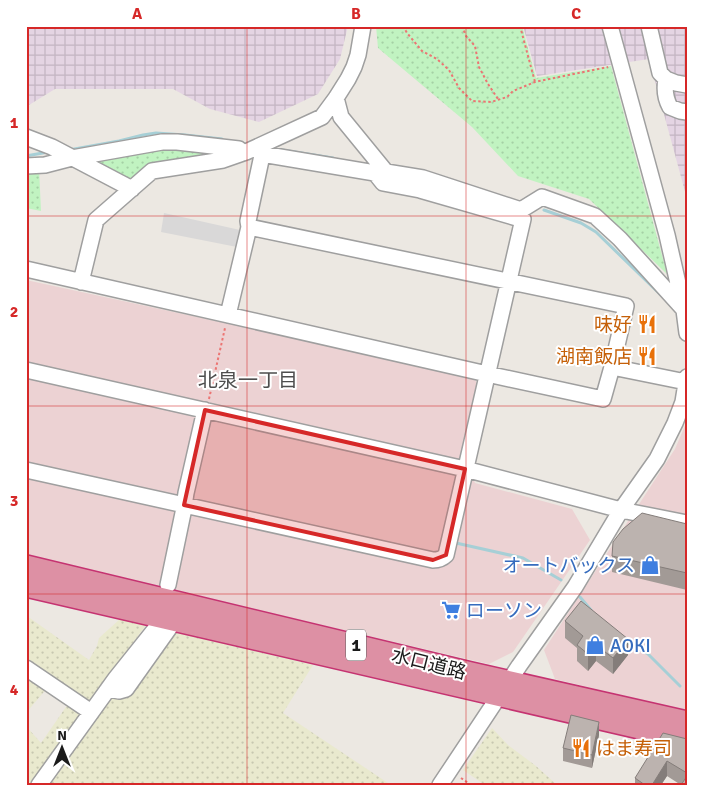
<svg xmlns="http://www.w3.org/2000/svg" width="713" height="811" font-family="Signika,'Noto Sans JP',sans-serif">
  <defs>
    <pattern id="industrial-grid" width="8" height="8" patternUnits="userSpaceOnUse" patternTransform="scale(1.25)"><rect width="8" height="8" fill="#e4d4e3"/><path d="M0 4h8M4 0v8" fill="none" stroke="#c3b5c2"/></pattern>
    <pattern id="farmland-dots" width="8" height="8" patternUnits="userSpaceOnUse" patternTransform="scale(1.25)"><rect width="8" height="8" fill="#e9e9ce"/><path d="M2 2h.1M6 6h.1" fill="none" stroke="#c7c7b0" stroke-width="1.8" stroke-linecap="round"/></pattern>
    <pattern id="park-dots" width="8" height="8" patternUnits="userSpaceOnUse" patternTransform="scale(1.25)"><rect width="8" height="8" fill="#c1f3c1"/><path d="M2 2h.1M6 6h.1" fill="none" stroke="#a5d0a5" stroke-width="1.8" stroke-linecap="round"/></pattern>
  </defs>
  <rect width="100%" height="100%" fill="#ece8e2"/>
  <!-- residential -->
  <path fill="#d9d8d8" d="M164,213L240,230L237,247L161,232Z"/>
  <!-- commercial -->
  <path fill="#ecd2d3" d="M26,280L474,377L477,384L463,455L475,483L572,509L590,540L513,652L489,664L47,561L26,554Z
    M687,421V711L555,679L544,650L675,449Z"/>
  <!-- industrial -->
  <path fill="url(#industrial-grid)" d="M26,26H348L340,59L318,94L259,122L210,109L173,89H55L29,105H26Z
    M523,26H687V199L649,59L537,76Z"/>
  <!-- farmland -->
  <path fill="url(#farmland-dots)" d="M27,616L89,660L97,646L99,638L120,619L146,625L88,704L26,663V617Z
    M174,632L313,665L283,713L391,785H45L108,695L127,697Z
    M26,672L48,687L26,713Z
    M68,704L81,715L31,785H26V726L41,743Z
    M492,728L508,745L536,766L557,785H485L463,770Z"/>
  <!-- park -->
  <path fill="url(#park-dots)" d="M376,26H522L536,78L611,66L667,274L589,199L518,176L472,127L378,48Z
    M140,148L235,151L137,179L126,180L88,159Z
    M39,168L41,211L26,208V170Z"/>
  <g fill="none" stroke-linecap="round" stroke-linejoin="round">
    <!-- stream -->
    <path stroke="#a6cfd6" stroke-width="3" d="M69,150L119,141L143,135L156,133L185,135L222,139
      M282,150L333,158
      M26,156L48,152
      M544,210L581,223L596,232L664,298
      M456,543L523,558L561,580
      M580,597L591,610
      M625,641L648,654L680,686"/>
    <!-- minor casing -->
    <g stroke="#9f9f9f" stroke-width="18">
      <path id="minor" d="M610,26L667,235L684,310L687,333
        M649,26L660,73L666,79L676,83L687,85
        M666,79C664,90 665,98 670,107L680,111L687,112
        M336,98L341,117L386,172L423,178L521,210L542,197L595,216L620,239L687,313
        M26,137L52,147L132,189
        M26,166L45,165L72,158L162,142H177L239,149L243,153
        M26,269L487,374L603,399L612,367L626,306L249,227
        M81,282L96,220L152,171L223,160L246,152L322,117L336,98L348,79L354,67L358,55L363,26
        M228,315L249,227L248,221L264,146
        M612,367L686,382
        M26,370L465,469L621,510L687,523
        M26,470L433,560C439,560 442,559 446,555L523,219L517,218L420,190L383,183L375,173L262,154
        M168,585L183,513L186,493L205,410
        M26,668L91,712
        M108,689L119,691L126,689L175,620
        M39,785L116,678L156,628
        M440,785L519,666L575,587L621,510L657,459L675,423L683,402L687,377"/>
    </g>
    <!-- highway casing -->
    <g stroke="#c53371" stroke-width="24">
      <path id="highway" d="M26,566L471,673L687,722
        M26,586L687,739"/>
    </g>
    <!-- path -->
    <path stroke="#ec7573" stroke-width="2" stroke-dasharray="2.5 2.5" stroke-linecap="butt" d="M403,26L407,33L422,51L437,59L449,70L459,88L472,101L491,102L507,97L513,91L535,82L608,67
      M462,26L466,36L475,46L479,67L488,84L498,99
      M520,26L535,82
      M209,399L225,328
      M461,778L471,785"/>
    <!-- minor -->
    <use href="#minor" stroke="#fff" stroke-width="15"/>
    <!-- highway -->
    <use href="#highway" stroke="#dd90a4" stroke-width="21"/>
  </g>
  <!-- wall -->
  <path fill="#a29a96" d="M687,524V590L612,572V556Z
    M565,621L628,655L613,674L596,661L588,671L577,661V648L565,638Z
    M599,735L592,768L563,761V748Z
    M687,739V785H681L667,776L661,785H635V778Z"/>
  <!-- shaded-wall -->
  <path fill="#847d7a" d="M628,639V655L613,674V658Z
    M596,645V661L588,671V654Z
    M599,722V735L592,768V755Z
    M667,761V776L661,785H652Z"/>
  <!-- building -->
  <path fill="#bcb3af" stroke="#847d7a" d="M642,513L687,524V573L612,556L613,542L623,529Z
    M581,601L628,639L613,658L596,645L588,654L577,645L583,636L565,621Z
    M571,715L599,722L592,755L563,748Z
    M663,733L687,739V773L667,761L652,785H645L635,778Z
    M687,776V785H681Z"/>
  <!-- marked area -->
  <path fill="#d62828" fill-opacity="0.2" stroke="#d62828" stroke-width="4" stroke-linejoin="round" d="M205,410L465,469L446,555L433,560L184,505Z"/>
  <!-- grid -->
  <path fill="none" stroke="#d62828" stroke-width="1" stroke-opacity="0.55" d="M247,26V785M466,26V785M26,216H687M26,406H687M26,594H687"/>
  <!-- icons -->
  <defs>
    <g id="restaurant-bare" transform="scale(1.5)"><path d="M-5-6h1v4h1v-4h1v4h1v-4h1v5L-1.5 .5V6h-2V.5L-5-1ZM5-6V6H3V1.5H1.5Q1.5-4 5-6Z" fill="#e8710a" stroke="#fff" stroke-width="2.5" paint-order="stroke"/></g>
    <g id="shop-bare" transform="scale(1.5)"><path d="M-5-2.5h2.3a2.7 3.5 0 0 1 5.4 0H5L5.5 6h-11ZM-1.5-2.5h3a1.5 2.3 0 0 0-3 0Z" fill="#3f7fe0" stroke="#fff" stroke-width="2.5" paint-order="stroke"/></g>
    <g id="supermarket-bare" transform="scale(1.5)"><path d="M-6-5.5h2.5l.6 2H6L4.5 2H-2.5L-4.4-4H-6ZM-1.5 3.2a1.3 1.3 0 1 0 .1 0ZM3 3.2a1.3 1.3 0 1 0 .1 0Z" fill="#3f7fe0" stroke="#fff" stroke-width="2.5" paint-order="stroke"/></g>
  </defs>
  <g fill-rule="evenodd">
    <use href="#restaurant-bare" x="647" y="324"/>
    <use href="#restaurant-bare" x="647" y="356"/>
    <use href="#shop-bare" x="650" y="565"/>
    <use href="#supermarket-bare" x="451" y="610"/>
    <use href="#shop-bare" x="595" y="645"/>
    <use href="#restaurant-bare" x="581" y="748"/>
  </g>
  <g text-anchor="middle" stroke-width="4" stroke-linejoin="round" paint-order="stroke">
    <!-- shield labels -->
    <rect fill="#fff" stroke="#5f5f5f" stroke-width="1" x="346" y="629.5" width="20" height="31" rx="4"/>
    <g font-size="18" font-weight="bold" fill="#1b1b1b">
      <text x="356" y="651">1</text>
    </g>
    <!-- food labels -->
    <g font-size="19" fill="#c56008" stroke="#fff" text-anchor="end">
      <text x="632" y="331">味好</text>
      <text x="632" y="363">湖南飯店</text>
      <text x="596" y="755" text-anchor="start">はま寿司</text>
    </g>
    <!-- shop labels -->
    <g font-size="19" fill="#366cbe" stroke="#fff" text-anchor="start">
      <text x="635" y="572" text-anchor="end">オートバックス</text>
      <text x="466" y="617">ローソン</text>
      <text x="610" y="652">AOKI</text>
    </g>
    <!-- street labels -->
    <g font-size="19" fill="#1b1b1b" stroke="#fff">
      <text transform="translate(429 663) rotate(14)" y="7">水口道路</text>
    </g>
    <!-- neighbourhood labels -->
    <g font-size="20" fill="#4e4e4e" stroke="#fff">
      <text x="248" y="387">北泉一丁目</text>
    </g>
  </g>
  <!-- border -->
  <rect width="713" height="811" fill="none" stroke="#ffffff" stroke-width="55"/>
  <!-- north arrow -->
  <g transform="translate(62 748)" stroke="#ffffff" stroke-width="4" paint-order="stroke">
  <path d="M0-4L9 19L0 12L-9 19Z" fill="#1b1b1b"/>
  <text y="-8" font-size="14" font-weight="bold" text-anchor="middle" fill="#1b1b1b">N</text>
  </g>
  <rect x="28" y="28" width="658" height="756" fill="none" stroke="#d62828" stroke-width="2"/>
  <g font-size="16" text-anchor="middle" font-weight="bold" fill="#d62828">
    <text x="137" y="19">A</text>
    <text x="356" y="19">B</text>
    <text x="576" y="19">C</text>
    <text x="14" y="128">1</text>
    <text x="14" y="317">2</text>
    <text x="14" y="506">3</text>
    <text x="14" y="695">4</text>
  </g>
</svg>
